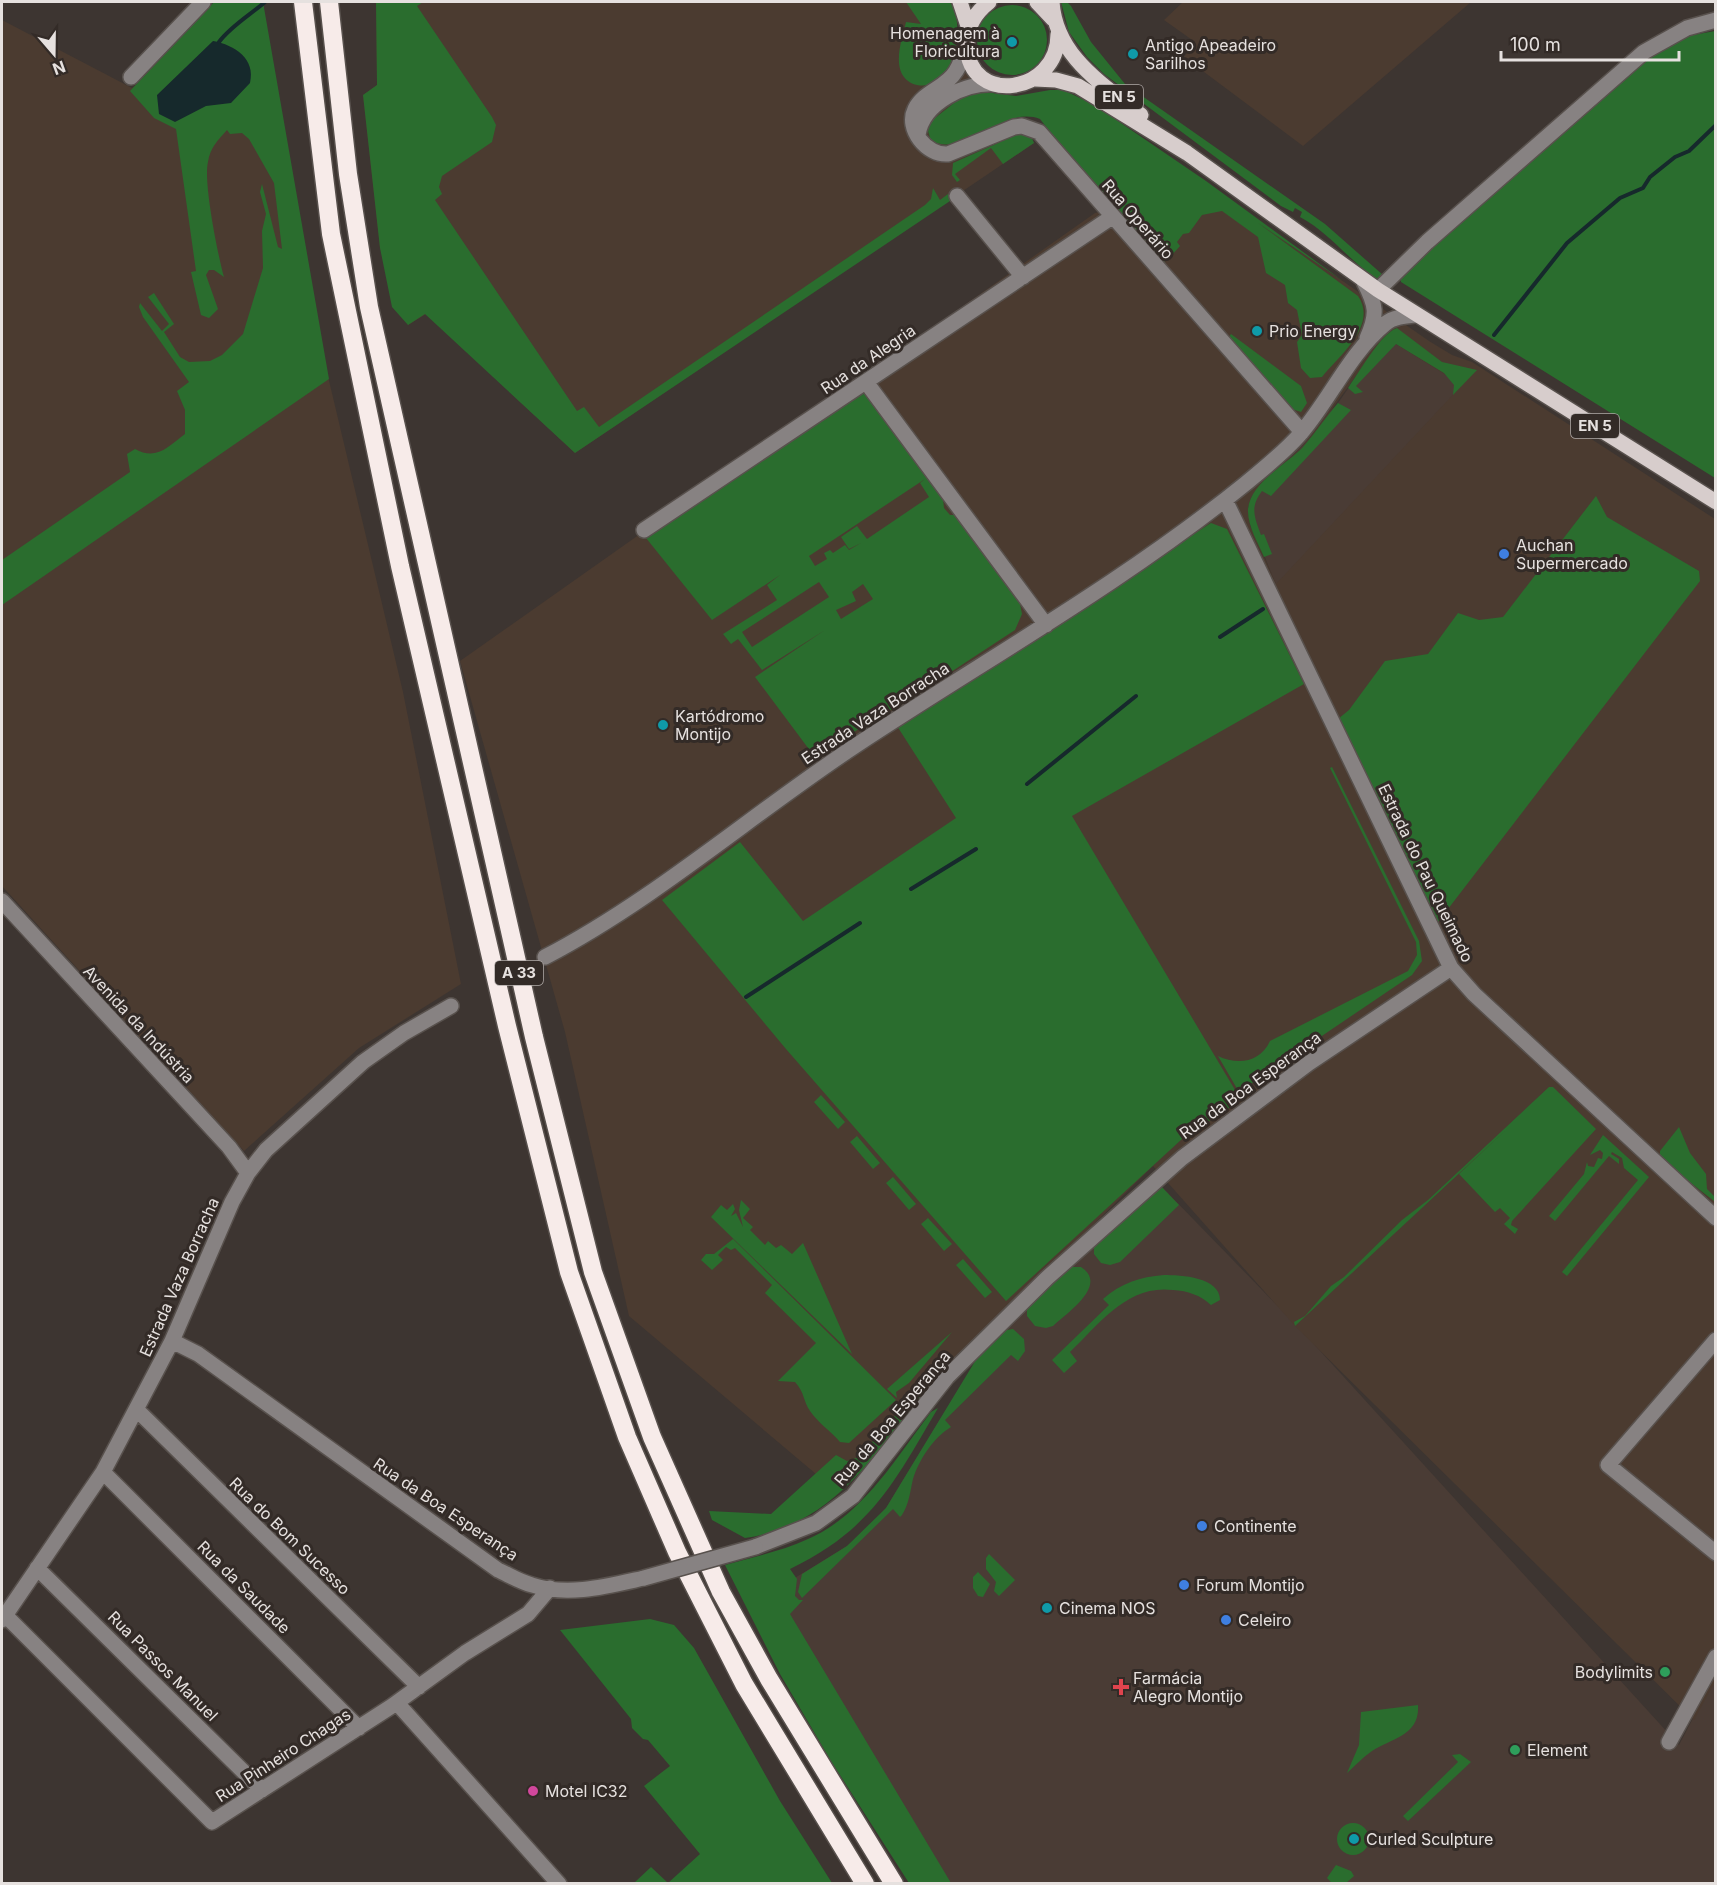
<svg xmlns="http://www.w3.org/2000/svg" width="1717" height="1885" font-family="Inter,sans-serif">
  <rect width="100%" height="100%" fill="#3d3531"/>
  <!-- built -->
  <path fill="#4a3c35" d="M1393,342L1463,385L1276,585L1249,517L1258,488L1338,403L1380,343Z
    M1160,1185L1302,1331L1679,1745L1715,1676V1883H929L770,1603L780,1587L847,1546L870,1526L886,1508L991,1336Z"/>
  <!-- industrial -->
  <path fill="#4b3b30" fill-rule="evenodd" d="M239,2L403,692L461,984L359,1048L244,1151L2,886V20L132,88Z
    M376,2H950L956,14L958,56L962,67L1034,143L575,453L426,314L408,325L380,248L363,95L377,85Z
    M1183,2H1471L1303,146L1184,57L1195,42L1164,20Z
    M1160,154L1429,341L1452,355L1472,362L1715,519L1716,1680L1694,1720L1295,1326L1153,1166L829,1485L629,1316L565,1032L460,661L1095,213L1128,205ZM1393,342L1462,385L1276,584L1250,525L1248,508L1251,498L1258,488L1313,435L1380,343Z"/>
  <!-- green -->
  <path fill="#2a6d2e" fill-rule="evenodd" d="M214,2H263L329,379L2,605V560L130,472L127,454L135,449C156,461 168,447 185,434V410L177,391L189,382L143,317L139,307L140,303L162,331L169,324L148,297L154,293L174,324L164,332L180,357L189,362L210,361L222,355L243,334L263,268L262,231L266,214L260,192L262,184L278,247L282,249L274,183L249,139L242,133L230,134L227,130C218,140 210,148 208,162C203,181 218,256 224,277L214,270H209L206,275L218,309L209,318L201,315L191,272L196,271L176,129L154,118L130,91Z
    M376,2H423L417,6L492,117L496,125L492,142L442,176L439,187L442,194L435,200L577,411L584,407L599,427L925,205L931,199L933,188L940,200L948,194L953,199L575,453L425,314L408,325L392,307L380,248L363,95L377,85Z
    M906,2H950C957,12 958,25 957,37C956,50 954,61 947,73C933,92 901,90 899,63C898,49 903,35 906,22L921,24Z
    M1061,2H1067L1071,6L1091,42L1125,84L1325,224L1383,275L1378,280C1349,261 1330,233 1300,217L1302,212L1295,208L1293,212L1281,206L1104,74L1087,57L1069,32Z
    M977 40a35 35 0 1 1 70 0a35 35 0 1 1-70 0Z
    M1715,31V478L1401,282L1399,271L1645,58L1677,38Z
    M1050,90H1063L1093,104L1206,181L1343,281L1258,223L1358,296C1378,325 1340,355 1322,377L1310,378L1301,368L1297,342L1302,335L1297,310L1288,303L1285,285L1266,273L1258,237L1222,211L1202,215L1189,233L1183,234L1177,242L1180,246L1172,255L1162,250L1160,252L1168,260L1163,262L1071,159L1040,119C1002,105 967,158 931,141L928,131L930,122L964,95L984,92L1016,96Z
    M1025,134L1031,136L1034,143L1003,164L991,148L955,174L960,180L957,182L952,175L953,163L1016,135Z
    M1397,328L1442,362L1477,370L1453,395L1454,385L1444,373L1396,344L1356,386L1363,392L1355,394L1348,388C1358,374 1381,333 1397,328Z
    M1231,334L1301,386L1307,403L1301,412L1289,408L1281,401L1283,398L1229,337Z
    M855,393L866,394L943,499L944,508L950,515H955L1020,604L1022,614L1015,630L928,687L918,689L917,694L814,756L755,677L825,630L762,670L738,639L731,644L723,634L777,600L767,585L780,575L712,620L642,533ZM925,479L920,483L929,497L867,539L857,526L841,537L849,549L861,543L849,550L845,545L833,553L830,550L824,553L827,559L815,566L809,556ZM819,582L829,597L752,647L742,632ZM863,584L873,599L841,619L836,610L856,601L852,592Z
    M1338,403L1351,410L1271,496L1262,491C1250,507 1254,516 1261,535L1264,534L1272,554L1264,557C1258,543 1247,525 1248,509C1251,482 1286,465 1303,447C1315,433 1326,417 1338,403Z
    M1596,496L1607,517L1699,571L1700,581L1438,922L1338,719L1349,710L1385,661L1428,654L1458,613L1479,620L1503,617Z
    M1211,523L1227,529L1304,684L1072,816L1241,1100L1182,1139L1006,1301L786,1049L662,900L740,842L803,921L956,818L897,726Z
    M1332,767L1419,941L1422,961L1412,975L1239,1092L1218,1056C1237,1065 1260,1063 1270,1041L1408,971L1417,955L1416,942L1330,768Z
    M1549,1087H1553L1596,1129L1512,1221L1511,1225L1518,1229L1515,1234L1504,1224L1510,1218L1500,1208L1495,1212L1459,1174L1508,1128L1295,1326L1294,1322L1305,1316L1331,1286L1344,1277L1402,1220L1428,1200Z
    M821,1095L845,1122L838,1129L814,1102Z
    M1679,1127L1690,1153L1706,1174L1707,1189L1715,1197L1714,1201L1660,1159V1151Z
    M1603,1135L1649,1177L1567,1276L1562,1272L1638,1180L1624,1168L1622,1158L1612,1152L1611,1154L1619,1159V1164L1609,1156L1555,1221L1549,1216L1584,1174L1587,1162L1588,1166L1594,1167L1598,1158L1602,1159L1603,1153L1600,1150L1590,1155Z
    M857,1136L880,1163L873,1169L850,1142Z
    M893,1177L916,1204L909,1210L886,1183Z
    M1160,1185L1179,1205L1120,1262L1110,1265L1101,1263L1094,1254V1244Z
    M741,1200L750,1209L743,1218L753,1227L750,1230L765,1245L768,1241L776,1248L781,1245L792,1254L803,1243L852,1354L711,1217L721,1205L727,1210L733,1204L735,1209L731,1216L736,1213L743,1227L739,1210Z
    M928,1218L952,1244L944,1251L921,1224Z
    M733,1239L896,1400L849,1443L840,1442C831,1431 818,1423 810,1411C803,1401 805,1393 795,1382L778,1381L816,1343L765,1293L772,1285L735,1248L731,1250L726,1247L718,1255L723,1260L712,1270L701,1260L706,1254H714Z
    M963,1259L992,1292L985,1298L956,1265Z
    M1071,1267H1081C1109,1285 1067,1313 1053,1326L1046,1328L1035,1326L1027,1316V1304L1063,1270Z
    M1164,1275C1181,1275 1220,1277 1220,1300L1211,1305C1200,1295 1188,1291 1173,1290C1128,1284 1099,1324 1070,1352L1077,1361L1064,1373L1052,1360L1109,1305L1103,1299C1121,1283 1140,1277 1164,1275Z
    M1013,1329L1024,1339L1025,1351L1018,1361L1011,1355L945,1420L951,1427C933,1438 919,1460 913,1479C910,1492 909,1504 902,1515L900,1517L893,1509L802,1598L798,1592L802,1574L847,1546L886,1508L977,1358L1001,1331Z
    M952,1332L909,1383L896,1392L897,1398L887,1389Z
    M946,1357C945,1370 924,1390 916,1402C871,1463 827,1526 745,1538L712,1520L709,1511L771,1514L836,1455L847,1461L859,1457Z
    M938,1408C894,1483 871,1530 790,1569L797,1579L795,1596L799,1600H803L790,1614L951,1883H909L831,1761L780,1674L725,1565C753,1557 782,1551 808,1539C863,1515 896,1458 931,1412Z
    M989,1554L1015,1580L999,1596L994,1591L996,1582L986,1569V1558Z
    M978,1572L990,1584L983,1597L978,1596L973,1588V1577Z
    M650,1619L674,1625L694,1648L780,1801L832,1883H634L651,1867L668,1883L700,1854L644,1786L670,1766L648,1740L643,1739L632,1728L631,1719L560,1630Z
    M1418,1705C1420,1736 1392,1738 1372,1751C1363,1757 1355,1766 1347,1773L1359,1745L1361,1712Z
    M1460,1754L1471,1762L1408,1821L1403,1816L1458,1762L1452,1755Z
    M1337 1839a16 16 0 1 1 32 0a16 16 0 1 1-32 0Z
    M1336,1865L1351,1871L1354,1876L1346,1883H1332L1327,1878Z"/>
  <!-- water -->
  <path fill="#16292c" d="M213,41C235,45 256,59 250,83L231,103L206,106L175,122L159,114L157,95Z"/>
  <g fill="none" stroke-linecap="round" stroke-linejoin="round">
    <!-- stream -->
    <path stroke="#16292c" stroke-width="4" d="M219,42C231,26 250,15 265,2
      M1494,335L1567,243L1620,198L1643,188L1650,177L1675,157L1689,151L1716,125
      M1220,637L1263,609
      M1027,784L1136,696
      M911,889L976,849
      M746,997L860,923"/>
    <!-- minor casing -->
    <g stroke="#58514d" stroke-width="18">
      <path id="minor" d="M967,40C964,50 962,62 956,71C946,88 924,91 915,109C905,129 927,156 948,154L1014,127L1022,126L1039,132L1302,432
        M131,77L203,2
        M918,135C923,102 966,82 996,84
        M957,196L1023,277
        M1364,282C1376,305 1378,314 1367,338
        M1378,290L1427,242L1644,52L1687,28L1716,20
        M866,382L1046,625
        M1225,500L1451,968L1474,994L1716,1218
        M644,530L1112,217
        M2,901L229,1147L248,1173
        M545,957C656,899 753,813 858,744C987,659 1124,582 1245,484C1264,468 1285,452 1301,433C1330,399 1350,353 1385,324C1393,317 1405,316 1416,315
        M1716,1340L1608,1465L1716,1553
        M172,1341L198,1354L498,1570C509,1575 520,1582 532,1585C568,1597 608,1586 644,1578
        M137,1410L419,1687
        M103,1472L359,1728
        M755,1547L816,1523L853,1496L947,1377L1047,1278L1182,1158L1309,1063L1451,968
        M37,1568L262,1790
        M5,1615L212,1822L392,1706L465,1653L528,1614L550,1588
        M2,1620L103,1472L172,1341L232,1202L248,1173L266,1150L363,1062L404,1033L451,1006
        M397,1703L559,1884
        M1669,1742L1716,1657"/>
    </g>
    <!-- major casing -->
    <g stroke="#58514d" stroke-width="18">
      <path id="major" d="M960,2L969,29
        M989,2C975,13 966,28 967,46C969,106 1058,95 1058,34
        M1037,2L1053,19
        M1052,2C1056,56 1101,83 1141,115
        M1035,79L1056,80L1078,86L1187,153L1378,290L1716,502"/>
    </g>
    <!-- highway casing -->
    <g stroke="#58514d" stroke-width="21">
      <path id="highway" d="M303,2L331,234L400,566L507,1026L569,1272L627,1437L677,1552L744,1684L865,1884
        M329,2L348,174L369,307L534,1037L593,1272L652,1437L721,1592L769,1679L894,1884"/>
    </g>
    <!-- minor -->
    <use href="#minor" stroke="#878282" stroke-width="15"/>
    <!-- major -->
    <use href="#major" stroke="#d7cdcc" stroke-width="15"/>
    <!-- highway -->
    <use href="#highway" stroke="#f7ebe9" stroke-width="18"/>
    <!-- minor-bridge casing -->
    <g stroke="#58514d" stroke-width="18" stroke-linecap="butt">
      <path id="minor-bridge" d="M644,1578L755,1547"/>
    </g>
    <!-- minor-bridge -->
    <use href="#minor-bridge" stroke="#878282" stroke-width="15"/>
  </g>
  <!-- markers -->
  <g fill="#0f9aa8" stroke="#332b27" stroke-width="2">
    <circle cx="1012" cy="42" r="6"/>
    <circle cx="1133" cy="54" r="6"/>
    <circle cx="1257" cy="331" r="6"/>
    <circle cx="663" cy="725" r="6"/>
    <circle cx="1047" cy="1608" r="6"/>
    <circle cx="1354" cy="1839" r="6"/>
  </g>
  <g fill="#3f7fe0" stroke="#332b27" stroke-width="2">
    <circle cx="1504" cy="554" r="6"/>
    <circle cx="1202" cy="1526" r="6"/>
    <circle cx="1184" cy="1585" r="6"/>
    <circle cx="1226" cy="1620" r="6"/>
  </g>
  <g fill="#2e9e5b" stroke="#332b27" stroke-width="2">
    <circle cx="1665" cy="1672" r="6"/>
    <circle cx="1515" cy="1750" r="6"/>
  </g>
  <path fill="#e0444e" stroke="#332b27" stroke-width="2" d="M1118 1678h6v6h6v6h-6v6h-6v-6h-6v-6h6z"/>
  <circle fill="#d1479c" stroke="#332b27" stroke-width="2" cx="533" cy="1791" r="6"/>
  <g text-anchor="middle" stroke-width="6" stroke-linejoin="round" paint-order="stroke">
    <!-- shield labels -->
    <g fill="#332b27" stroke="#b0aaa8" stroke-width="1.5">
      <rect x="1095" y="85" width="48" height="24" rx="4.5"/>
      <rect x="1571" y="414" width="48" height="24" rx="4.5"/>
      <rect x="495" y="961" width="48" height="24" rx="4.5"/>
    </g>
    <g font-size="15" font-weight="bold" fill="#e6e1df">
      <text x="1119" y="102">EN 5</text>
      <text x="1595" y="431">EN 5</text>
      <text x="519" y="978">A 33</text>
    </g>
    <!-- poi labels -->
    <g font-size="16" fill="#e6e1df" stroke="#332b27" text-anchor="start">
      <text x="1000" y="39" text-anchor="end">Homenagem à<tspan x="1000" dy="18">Floricultura</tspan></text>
      <text x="1145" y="51">Antigo Apeadeiro<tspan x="1145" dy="18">Sarilhos</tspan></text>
      <text x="1269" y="337">Prio Energy</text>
      <text x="1516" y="551">Auchan<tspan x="1516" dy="18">Supermercado</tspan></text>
      <text x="675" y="722">Kartódromo<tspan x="675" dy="18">Montijo</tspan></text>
      <text x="1214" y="1532">Continente</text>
      <text x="1196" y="1591">Forum Montijo</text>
      <text x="1059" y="1614">Cinema NOS</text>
      <text x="1238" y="1626">Celeiro</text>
      <text x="1653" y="1678" text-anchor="end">Bodylimits</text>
      <text x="1133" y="1684">Farmácia<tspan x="1133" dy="18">Alegro Montijo</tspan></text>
      <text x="1527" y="1756">Element</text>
      <text x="545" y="1797">Motel IC32</text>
      <text x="1366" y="1845">Curled Sculpture</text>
    </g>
    <!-- street labels -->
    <g font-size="16" fill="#e6e1df" stroke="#332b27">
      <text transform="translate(1138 219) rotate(49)" y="6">Rua Operário</text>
      <text transform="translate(868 359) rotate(-34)" y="6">Rua da Alegria</text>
      <text transform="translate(875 713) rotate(-33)" y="6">Estrada Vaza Borracha</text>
      <text transform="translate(1426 873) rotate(64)" y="6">Estrada do Pau Queimado</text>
      <text transform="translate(139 1024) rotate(47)" y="6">Avenida da Indústria</text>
      <text transform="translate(1250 1085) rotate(-36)" y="6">Rua da Boa Esperança</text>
      <text transform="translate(179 1277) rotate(-66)" y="6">Estrada Vaza Borracha</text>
      <text transform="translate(892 1418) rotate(-50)" y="6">Rua da Boa Esperança</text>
      <text transform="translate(446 1509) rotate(34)" y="6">Rua da Boa Esperança</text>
      <text transform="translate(290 1536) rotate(44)" y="6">Rua do Bom Sucesso</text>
      <text transform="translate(244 1587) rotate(45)" y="6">Rua da Saudade</text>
      <text transform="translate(163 1666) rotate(45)" y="6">Rua Passos Manuel</text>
      <text transform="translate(283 1755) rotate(-33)" y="6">Rua Pinheiro Chagas</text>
    </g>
  </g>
  <!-- border -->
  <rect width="1717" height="1885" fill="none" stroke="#e6e1df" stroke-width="6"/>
  <!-- north arrow -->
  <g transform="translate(54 54) rotate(160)" stroke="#332b27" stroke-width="4.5" paint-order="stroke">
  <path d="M0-4.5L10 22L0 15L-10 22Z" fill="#e6e1df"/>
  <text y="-9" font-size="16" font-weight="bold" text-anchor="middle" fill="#e6e1df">N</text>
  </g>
  <!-- scale -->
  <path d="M1501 51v9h178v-9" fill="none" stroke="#e6e1df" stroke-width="3"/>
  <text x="1510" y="51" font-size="18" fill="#e6e1df" stroke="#332b27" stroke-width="4.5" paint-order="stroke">100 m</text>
</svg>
